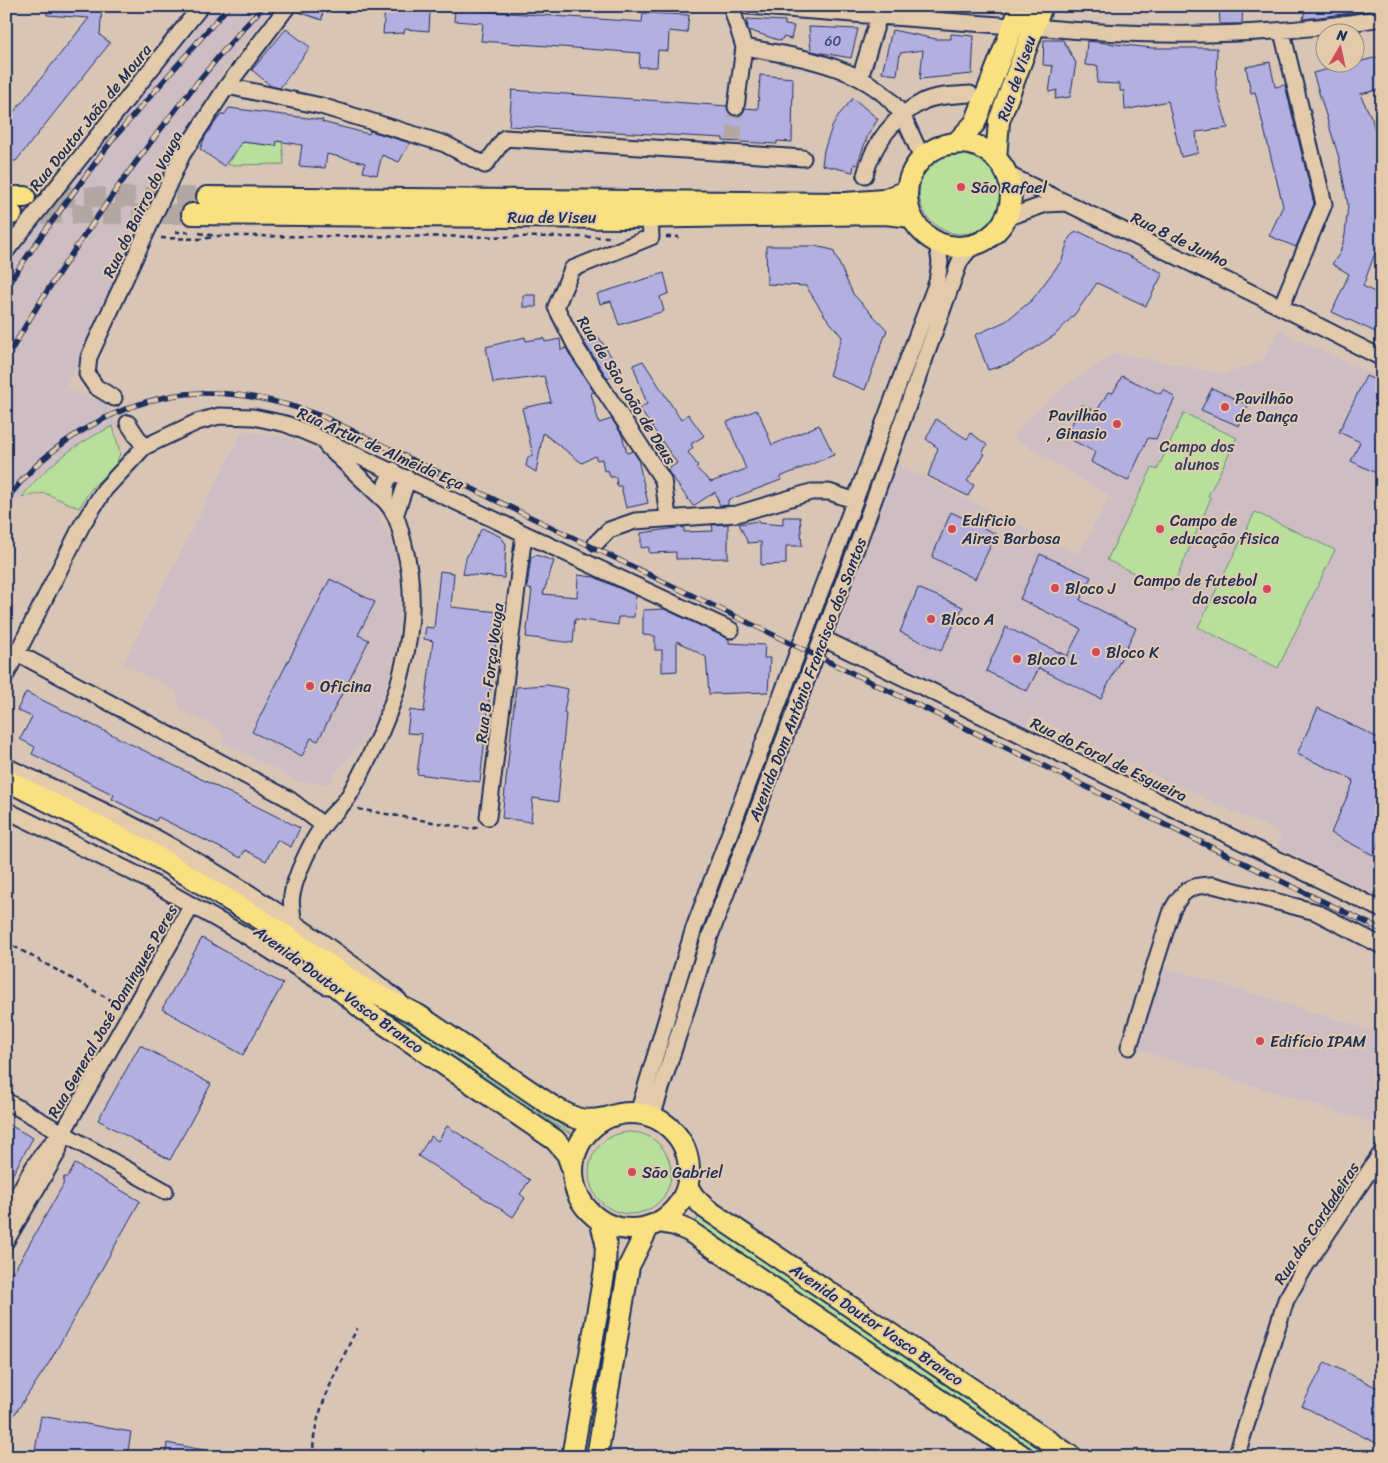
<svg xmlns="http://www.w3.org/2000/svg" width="1388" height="1463" font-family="Sriracha,sans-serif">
  <rect width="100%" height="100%" fill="#d9c5b6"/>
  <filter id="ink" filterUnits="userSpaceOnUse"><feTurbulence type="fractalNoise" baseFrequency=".02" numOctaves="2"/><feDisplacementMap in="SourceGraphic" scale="10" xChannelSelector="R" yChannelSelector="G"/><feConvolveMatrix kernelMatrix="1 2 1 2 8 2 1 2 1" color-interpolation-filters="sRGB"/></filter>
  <g filter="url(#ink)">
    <!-- built -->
    <path fill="#cebec3" d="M214,6H276L245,41L216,82L176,149L66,388L108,404L117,424L84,440L37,476L6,516V265L92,154Z
      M1278,329L1382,380V898L1277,847L1282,834L1100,750L1032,716L1025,727L836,635L896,464L1079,554L1109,496L1014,438L1021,426L1066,385L1116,353L1225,374L1263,360Z
      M243,430L292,439L331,460L367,490L394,546L400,583L398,640L390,674L378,715L360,745L336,772L330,784L300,782L224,743L221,730L180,709L176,691L123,664Z
      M1162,966L1382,1033V1098L1376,1124L1137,1049Z"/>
    <!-- green -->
    <path fill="#b8df9b" stroke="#6a877c" d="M277,140L282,141L284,164L228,165L242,142L276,146Z
      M919 192a42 42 0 1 1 84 0a42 42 0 1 1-84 0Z
      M1184,413L1237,438L1208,496L1211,498L1171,591L1107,560L1152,468L1157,470Z
      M113,426L120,453L117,463L91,489L79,508L45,493L22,497C46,465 77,443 113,426Z
      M1255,512L1335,550L1278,668L1198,627Z
      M248,915L562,1126L570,1132V1134L246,918Z
      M589 1173a41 41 0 1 1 82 0a41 41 0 1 1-82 0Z
      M701,1213L1061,1457H1042L695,1223Z"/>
    <!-- building -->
    <path fill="#b3afe0" stroke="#1b2f5e" d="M47,6H102L100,35L110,43L16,161H6V122L89,18L47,15Z
      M297,6H323L322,20L296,11Z
      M385,6H405L430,11L429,31L405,29L404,33L383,34Z
      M455,6H480V11L642,22L643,13L689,15L687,33L669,31L668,51L658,50L657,67H639L640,53L481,41L483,23L454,21Z
      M1219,6H1243L1242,24H1220Z
      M1306,6H1375L1376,10L1303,19Z
      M747,19L785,21V25L794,26L791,39L783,37L781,41L748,30Z
      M809,27L858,29L851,58L811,51Z
      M286,29L310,47L280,88L271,86L252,70Z
      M892,30L936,39H951V34L974,36L972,74L920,79L923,50L900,53L897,75L882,73Z
      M1044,40H1063L1076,63L1070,97L1055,99L1057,90L1049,92L1053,66L1043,65Z
      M1087,41L1152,48H1217L1216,87L1228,128L1196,132L1198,153L1181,157L1168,101L1125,110L1124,91H1120V84L1097,83L1098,66L1085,65Z
      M1382,56V89L1360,94L1372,119L1382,160V234L1363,286L1382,296V335L1332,312L1349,274L1332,264L1340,253L1345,235L1348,205L1339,158L1313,73Z
      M1270,62L1275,87L1285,85L1314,204L1296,247L1269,236L1283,206L1255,92L1251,93L1246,67Z
      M760,75L793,78L792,142L777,141V144L723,141V138L509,126L512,90L727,106L731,115L739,116L745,108L758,109Z
      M853,98L878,119L868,135L857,165L854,164L853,172L822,165L824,150L832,127L838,116Z
      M229,108L323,120L322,122L369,134L370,131L410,143L399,162L382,155L377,175L363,172L365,163L327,154L325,168L299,166L302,145L277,141L276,146L242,142L224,166L200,149L206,135L222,113L224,115Z
      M1080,232L1163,273L1146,306L1097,283L1075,314L1055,335L1011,363L988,370L975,335L1006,321L1032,300L1062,260L1069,238L1074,233Z
      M766,246H815L833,250L853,294L887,330L865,390L829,375L842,337L825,316L806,286L767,284Z
      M664,273L669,293L660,297L664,311L619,325L611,301L600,304L597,294Z
      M523,295H536V307H523Z
      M598,336L620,370L608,379L584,342Z
      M525,337L526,341L544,338L545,342L560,339L561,350L566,348L594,392L591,393L599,423L612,419L622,435L627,453L633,451L638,459L648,503L626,508L621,486H617L616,477H610L608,470L604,471L602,459L597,460L595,456L582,463L543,433L536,472L526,466L528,457L533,455L522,408L551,402L544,376L493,383L486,347Z
      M643,361L681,420L688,414L704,436L691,444L693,448L688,452L698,466L696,468L711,482L746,469L727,422L756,410L760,415L772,445L819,425L834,455L780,477L781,480L728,500V505L720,506L715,492L693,506L667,470L677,463L639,408L647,404L633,365Z
      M1122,376L1160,394L1164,389L1175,398L1156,439L1148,438L1128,481L1091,462L1095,452L1066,437L1081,405L1097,411L1108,392L1113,393Z
      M1366,376L1382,383V476L1351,461L1360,442L1339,432Z
      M1212,388L1248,405L1239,426L1201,410Z
      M936,419L967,439L971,433L987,445L982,453L985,454L967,481L974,485L968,496L928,476L938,448L926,439Z
      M951,512L996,534L975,579L932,557Z
      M783,517H800L802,546H786V564L761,565V542L748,543L739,524L758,521L759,523L783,525Z
      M728,524V558L676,559V552L649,553V547L641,548V533L684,527V532L713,531L712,525Z
      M482,528L501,537L506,544L504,578L463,574L466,558Z
      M1040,554L1091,577L1080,600L1136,628L1101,699L1039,668L1027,691L986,671L1006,627L1067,656L1081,629L1020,599Z
      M536,555L554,561L543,594L577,597L578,575L594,577L636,596L634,617H618V625L575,619L573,643L526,637L532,590L527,588L531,557Z
      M440,571L454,573L451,607L499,612L480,782L417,774L422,734L407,733L410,710L424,712L433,641L424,639L426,627L434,628Z
      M330,579L375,602L358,635L369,640L318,741L311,738L302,756L252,732Z
      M918,588L963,607L941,651L900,632Z
      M664,609L729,639V643L765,645L764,658H770L768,692L709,694L706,657L677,641V671L662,672V650H655V636L643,635V610Z
      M547,685L568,689L564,713H566L558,802L533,798L531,822L502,818L516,687Z
      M26,692L300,828L291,847L277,840L266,861L245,850L241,858L158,817L156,821L112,799L114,795L32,754L35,747L20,739L32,717L17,710Z
      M1318,708L1382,740V838L1373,855L1331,833L1353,783L1352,779L1297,754Z
      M202,938L283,984L243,1055L162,1009Z
      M140,1045L211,1084L170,1160L98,1120Z
      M6,1123L33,1138L6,1186Z
      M447,1126L530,1180L520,1194L525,1198L513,1217L418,1156L431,1136L438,1141Z
      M75,1164L140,1201L49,1363L6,1427V1284L11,1271H14L63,1185L64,1177H68Z
      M1325,1362L1382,1390V1446L1302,1406Z
      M41,1416L131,1432L127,1457H34Z
      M167,1443L209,1451V1457H165Z"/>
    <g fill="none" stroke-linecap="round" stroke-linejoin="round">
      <!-- minor-tunnel -->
      <path stroke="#b3a7a4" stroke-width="15" stroke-dasharray="15 8" stroke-linecap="butt" d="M734,141L736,107"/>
      <!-- major-tunnel -->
      <path stroke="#b3a7a4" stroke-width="20" stroke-dasharray="20 10" stroke-linecap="butt" d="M25,197H207
        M12,214H192"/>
      <!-- minor casing -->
      <g stroke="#1b2f5e" stroke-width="19">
        <path id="minor" d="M731,6L744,47L736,107
          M748,6L1012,26
          M1034,27C1150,38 1267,38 1382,18
          M744,47C796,56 874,67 903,117C910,130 916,145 922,158
          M860,78L879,16
          M227,86L321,106L445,144L485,165L505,138L803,158
          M1007,174L1281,307L1382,358
          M865,175C873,144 894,116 924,101C937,95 955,95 970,94
          M650,218L651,237L572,269L556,307L578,351L663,480L668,517
          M1006,218L1046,204L1065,203
          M6,251L201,6
          M1281,307L1324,204L1282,32
          M114,398L96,387L87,374L89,357L182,155L227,86L288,6
          M128,423L144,447
          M327,446L385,501
          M396,513L408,478
          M596,543L609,530L635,521L737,514L811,492H829L853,500
          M822,638L1382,910
          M17,653L289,799L323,825
          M6,675L82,525L105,489L144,447L197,422L219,416L253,417L286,424L315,436L731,630
          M6,766C55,789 106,810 153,836C240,884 322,938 399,1000
          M6,810L142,877L248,937L326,986
          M488,817L524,534
          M293,921C293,913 290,903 292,895C295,876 311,842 323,826C331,814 343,807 350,794C392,719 427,631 404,545C399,526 398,515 385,501L386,484L393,470
          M1129,1047L1172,910C1182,891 1191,884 1213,885L1316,912L1382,946
          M6,1101L165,1191
          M638,1113L694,928L937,282L940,262L937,242
          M652,1117L710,936L863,530L960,261L972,246
          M6,1216C23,1187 36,1154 62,1134
          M6,1241L58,1152L62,1134L192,905
          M1236,1457L1286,1300L1306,1265L1382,1152"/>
      </g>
      <!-- major casing -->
      <g stroke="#1b2f5e" stroke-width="24">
        <path id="major" d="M907 195a52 52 0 1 1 104 0a52 52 0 1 1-104 0Z
          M955,144L975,123L1021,6
          M996,159L999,121L1042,6
          M6,197H25
          M207,197L846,203L883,200L907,191
          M6,214H12
          M192,214L622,218L885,214L912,217
          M6,780L149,852L267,923L363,988L418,1015L552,1106C573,1118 581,1123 605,1118
          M319,972L364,1010L555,1140L567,1154L572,1168
          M573 1171a58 58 0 1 1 116 0a58 58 0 1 1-116 0Z
          M687,1186L694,1197L705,1208L1072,1457
          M659,1222L675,1225L689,1231L1024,1457
          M572,1457L605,1269L606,1242L600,1220
          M597,1457L629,1266L649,1226"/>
      </g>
      <!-- path -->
      <path stroke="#1b2f5e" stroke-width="2.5" stroke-dasharray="5 4" stroke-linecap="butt" d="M175,232H191
        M199,233L216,236L610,237
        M666,237H679
        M161,238L200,239L215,237
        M358,809L472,829L478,827
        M6,942L118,1004
        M314,1457C308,1421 342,1361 357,1328"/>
      <!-- minor -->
      <use href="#minor" stroke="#e3caab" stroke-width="15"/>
      <!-- major -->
      <use href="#major" stroke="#f9e181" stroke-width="20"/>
      <!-- rail casing -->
      <g stroke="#1b2f5e" stroke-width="5.5">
        <path id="rail" d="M6,287L42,235L113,139L229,6
          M6,360C32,312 62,267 93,223C145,147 200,74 264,6
          M6,501C47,441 128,395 201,393C244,392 284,402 324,417L1382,930"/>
      </g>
      <!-- rail -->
      <use href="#rail" stroke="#e3caab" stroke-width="4" stroke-dasharray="11" stroke-linecap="butt"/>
    </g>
  </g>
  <!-- markers -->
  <g fill="#d1495b" stroke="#e3caab" stroke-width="2">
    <circle cx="961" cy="187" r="5"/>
    <circle cx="1225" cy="407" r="5"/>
    <circle cx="1117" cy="424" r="5"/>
    <circle cx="952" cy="529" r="5"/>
    <circle cx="1160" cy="529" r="5"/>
    <circle cx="1055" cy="588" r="5"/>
    <circle cx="1267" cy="589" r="5"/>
    <circle cx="931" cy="619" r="5"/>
    <circle cx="1096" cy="652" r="5"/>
    <circle cx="1017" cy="659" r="5"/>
    <circle cx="310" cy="686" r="5"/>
    <circle cx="1260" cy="1041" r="5"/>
    <circle cx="632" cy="1172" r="5"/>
  </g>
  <g text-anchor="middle" stroke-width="4" stroke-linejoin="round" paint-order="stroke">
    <!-- number labels -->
    <g font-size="14" fill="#414f7e">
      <text x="833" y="46">60</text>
    </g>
    <!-- street labels -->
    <g font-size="16" fill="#1b2f5e" stroke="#e3caab">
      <text transform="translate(1016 78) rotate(-71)" y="6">Rua de Viseu</text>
      <text transform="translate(90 117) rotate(-51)" y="6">Rua Doutor João de Moura</text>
      <text transform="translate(142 204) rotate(-64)" y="6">Rua do Bairro do Vouga</text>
      <text x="552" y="223">Rua de Viseu</text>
      <text transform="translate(1180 239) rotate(26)" y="6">Rua 8 de Junho</text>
      <text transform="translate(627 390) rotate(58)" y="6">Rua de São João de Deus</text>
      <text transform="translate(381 448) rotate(24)" y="6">Rua Artur de Almeida Eça</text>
      <text transform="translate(489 673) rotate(-83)" y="6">Rua B - Força Vouga</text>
      <text transform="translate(807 679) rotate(-69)" y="6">Avenida Dom António Francisco dos Santos</text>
      <text transform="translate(1109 759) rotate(26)" y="6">Rua do Foral de Esgueira</text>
      <text transform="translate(339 989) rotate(36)" y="6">Avenida Doutor Vasco Branco</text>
      <text transform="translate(112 1011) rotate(-60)" y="6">Rua General José Domingues Peres</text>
      <text transform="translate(1316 1223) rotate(-57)" y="6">Rua das Cardadeiras</text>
      <text transform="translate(877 1324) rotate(34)" y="6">Avenida Doutor Vasco Branco</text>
    </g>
    <!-- poi labels -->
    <g font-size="16" fill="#1b2f5e" stroke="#e3caab" text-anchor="start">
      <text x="971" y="193">São Rafael</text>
      <text x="1235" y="404">Pavilhão<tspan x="1235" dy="18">de Dança</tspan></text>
      <text x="1107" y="421" text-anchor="end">Pavilhão<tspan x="1107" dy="18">, Ginasio</tspan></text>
      <text x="962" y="526">Edificio<tspan x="962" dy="18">Aires Barbosa</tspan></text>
      <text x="1170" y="526">Campo de<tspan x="1170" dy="18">educação fisica</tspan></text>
      <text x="1257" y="586" text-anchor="end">Campo de futebol<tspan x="1257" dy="18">da escola</tspan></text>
      <text x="1065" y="594">Bloco J</text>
      <text x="941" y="625">Bloco A</text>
      <text x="1106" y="658">Bloco K</text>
      <text x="1027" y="665">Bloco L</text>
      <text x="320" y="692">Oficina</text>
      <text x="1270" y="1047">Edifício IPAM</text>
      <text x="642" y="1178">São Gabriel</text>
    </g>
    <!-- park labels -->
    <g font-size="16" fill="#2b4164" stroke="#e3caab">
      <text x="1197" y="452">Campo dos<tspan x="1197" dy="18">alunos</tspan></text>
    </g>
  </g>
  <!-- margin -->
  <rect width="1388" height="1463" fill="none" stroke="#e3caab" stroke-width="25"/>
  <rect x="12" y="12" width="1363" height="1438" fill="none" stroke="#1b2f5e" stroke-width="2" filter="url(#ink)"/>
  <!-- north arrow -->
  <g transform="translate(1340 48) rotate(9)"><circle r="24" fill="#e3caab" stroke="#938c8c"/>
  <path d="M0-4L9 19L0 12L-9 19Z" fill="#d1495b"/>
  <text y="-8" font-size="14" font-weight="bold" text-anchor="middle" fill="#1b2f5e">N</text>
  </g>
</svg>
